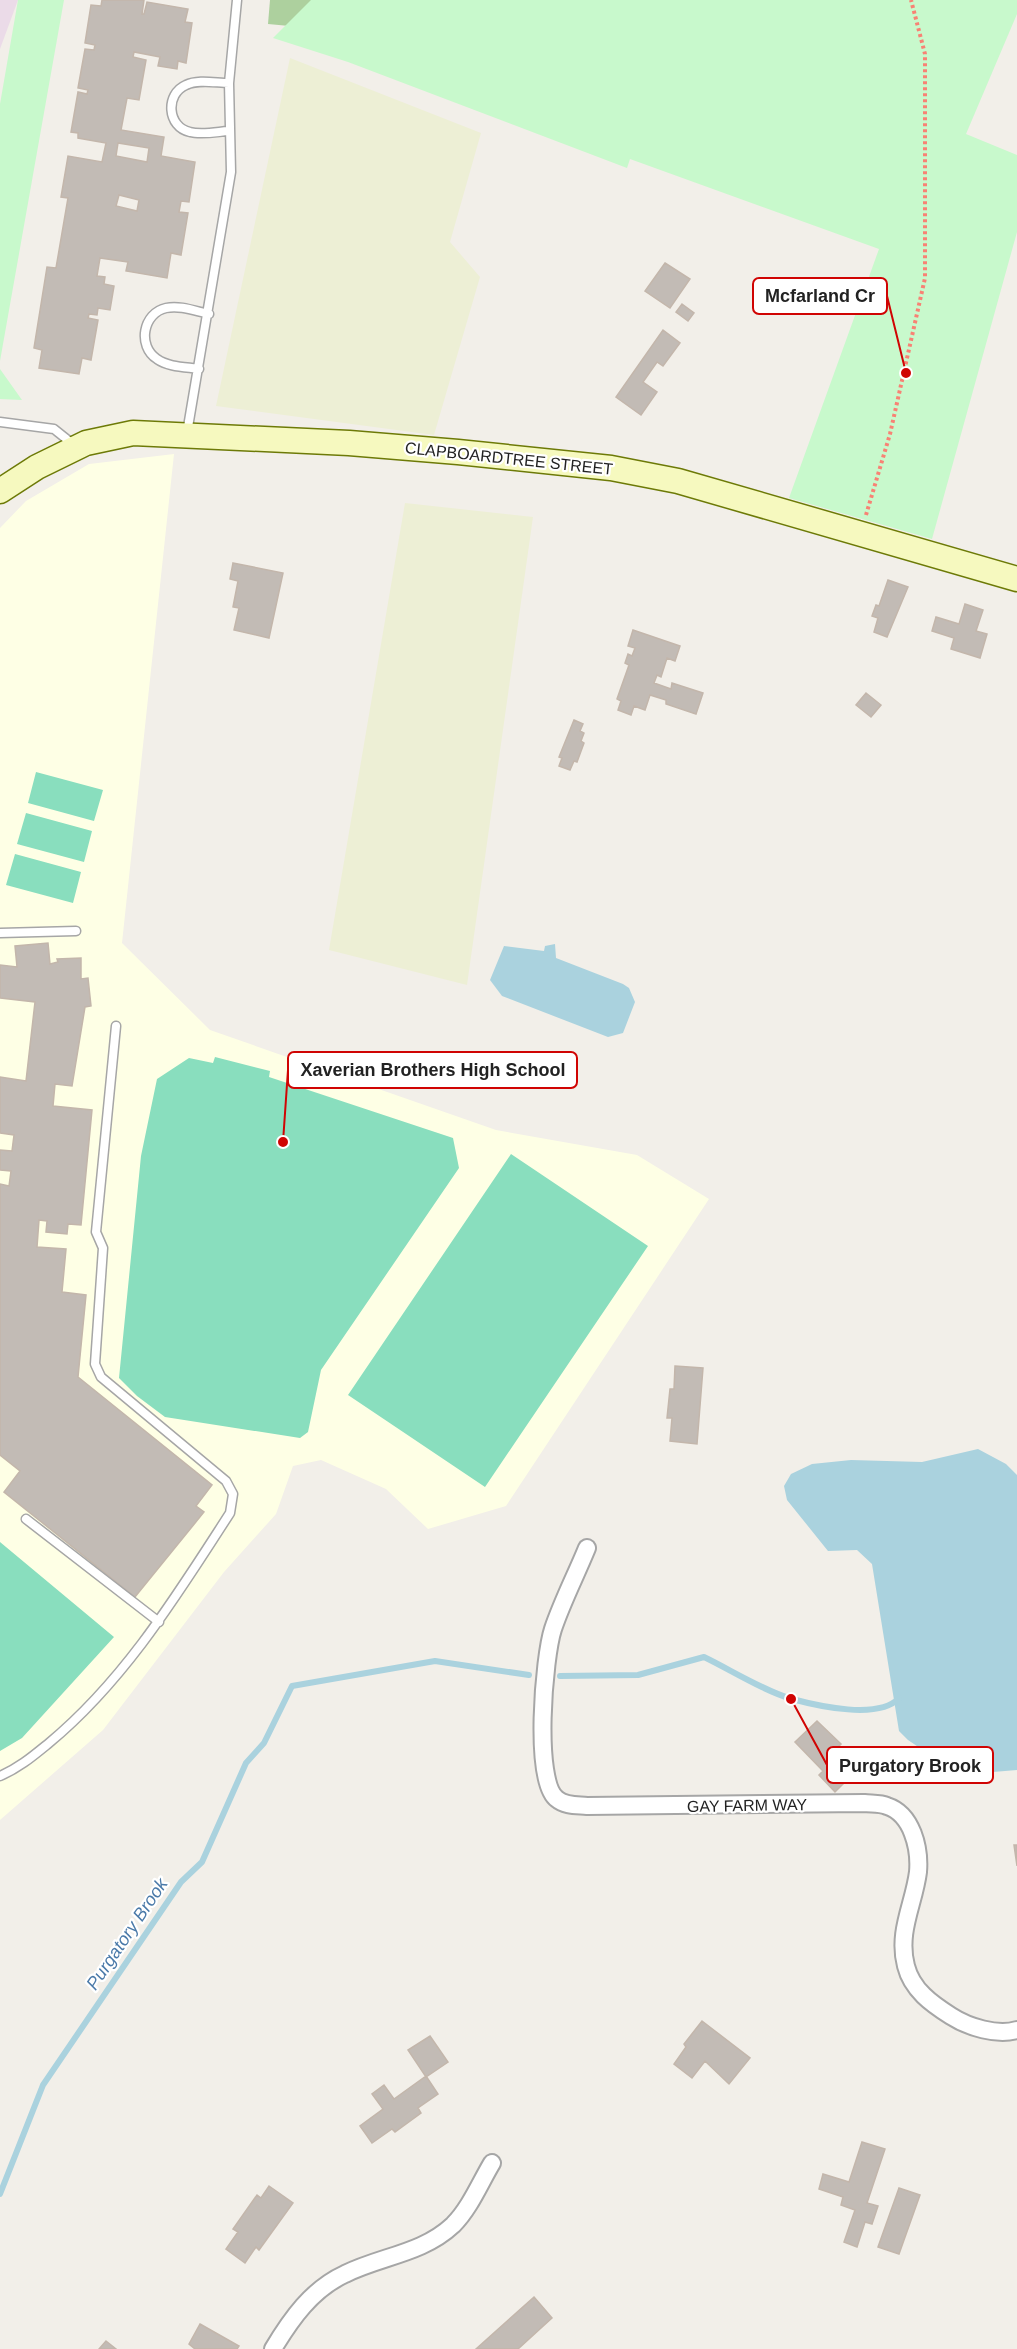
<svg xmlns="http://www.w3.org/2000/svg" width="1017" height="2349" font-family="Helvetica,sans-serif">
  <rect width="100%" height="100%" fill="#f2efe9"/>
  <!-- industrial -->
  <path fill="#ebdbe8" d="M0,0H18L0,49Z"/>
  <!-- education -->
  <path fill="#feffe5" d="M174,454L122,943L210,1030L496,1130L637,1155L709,1199L506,1506L428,1529L386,1489L321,1460L293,1466L276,1514L224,1572L103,1730L0,1820V528L26,501L89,464Z"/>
  <!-- farmland -->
  <path fill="#edefd5" d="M290,58L481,133L450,242L480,277L434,435L216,406Z
    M405,503L533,517L467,985L329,950Z"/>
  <!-- forest -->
  <path fill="#add09e" d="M270,0H328L300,27L268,24Z"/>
  <!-- park -->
  <path fill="#c8f9cc" d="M18,0H64L0,361V104Z
    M311,0H1017V14L966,134L1017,155V232L932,539L789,498L879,249L630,159L627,168L348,62L273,38Z
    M0,369L22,400L0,399Z"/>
  <!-- pitch -->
  <path fill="#89debe" d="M36,772L103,790L94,821L28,803Z
    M26,813L92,831L84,862L17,844Z
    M15,854L81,872L73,903L6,885Z
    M215,1057L270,1071L269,1077L453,1138L459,1168L321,1370L308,1432L300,1438L165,1417L137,1396L119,1378L141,1156L157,1079L189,1058L213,1063Z
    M511,1154L648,1246L485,1487L348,1395Z
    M0,1542L114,1637L22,1738L0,1751Z"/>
  <!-- water -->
  <path fill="#aad2de" d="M555,944L556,958L623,984L629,988L635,1002L623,1033L608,1037L502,996L490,980L504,946L544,951L545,946Z
    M978,1449L1006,1464L1017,1475V1770L969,1774L954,1771L908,1740L899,1731L872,1564L857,1550L828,1551L787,1500L784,1486L791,1474L812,1464L851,1460L922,1462Z"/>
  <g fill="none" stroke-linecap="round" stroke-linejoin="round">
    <!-- stream -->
    <path stroke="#aad2de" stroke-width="6" d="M560,1676L638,1675L704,1657C731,1670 764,1691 792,1699C818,1706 879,1720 899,1698
      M0,2194L43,2085L181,1882L202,1862L246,1763L264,1743L292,1686L435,1661L529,1675"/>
  </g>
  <!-- building -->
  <path fill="#c2bbb5" stroke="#c3b6ab" stroke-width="1.5" fill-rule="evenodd" d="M102,0H144L142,14H144L147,2L188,9L185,22L192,23L186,63L178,61L177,69L158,66L160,57L134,52L133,57L146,60L139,100L127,98L121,130L164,137L161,156L195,162L189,202L181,201L179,212L188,213L181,255L171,253L167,278L126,271L128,262L100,258L97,276L105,277L104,284L114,286L110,310L98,308L97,315L89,314L88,318L98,320L91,360L82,358L79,374L39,368L42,350L34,348L47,267L56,268L68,198L61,197L68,156L102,162L106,143L78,138V133L71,132L78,92L87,94L88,90L78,88L85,49L94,50L95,45L85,43L91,5L101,6ZM118,143L149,148L147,162L116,156ZM119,195L139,200L137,211L116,206Z
    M665,263L690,279L670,308L645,291Z
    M682,304L694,313L688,321L676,312Z
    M663,330L680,343L663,366L657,362L643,382L657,392L641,415L616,397Z
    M233,563L283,573L269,638L234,630L239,608L233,607L238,581L230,579Z
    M888,580L908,587L887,637L874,632L878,618L872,616L876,605L879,606Z
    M965,604L983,610L976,631L987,634L980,658L951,649L954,638L932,631L936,617L959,624Z
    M633,630L680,646L675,661L667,658L661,677L657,675L654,683L671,689L672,683L703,693L696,714L666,704V700L650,695L645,710L634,706L631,715L618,710L621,701L617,699L629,665L625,663L628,654L632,656L635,648L628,646Z
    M866,693L881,705L871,717L856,705Z
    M574,720L583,724L580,731L584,733L581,741L584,743L577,762L574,761L570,770L559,766L562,758L559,757Z
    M48,943L50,964L58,962L57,959L81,958V979L88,978L91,1006L85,1007L72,1086L55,1084L53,1106L92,1110L81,1225L68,1224L67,1234L46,1232L47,1221L39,1220L37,1247L66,1249L62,1292L86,1295L78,1377L212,1485L196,1506L204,1512L135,1597L4,1492L20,1471L0,1455V1184L9,1186L11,1171L0,1170V1150L12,1151L14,1135L0,1133V1077L26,1081L35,1002L0,998V965L17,967L15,946Z
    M675,1366L703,1368L697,1444L670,1441L672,1418H667L670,1389H674Z
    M817,1721L841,1744L827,1758L833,1764L840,1758L854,1773L835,1792L819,1775L823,1771L795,1742Z
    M1014,1845H1017V1866Z
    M702,2021L750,2058L729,2084L705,2061L692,2078L674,2064L686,2047L684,2044Z
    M430,2036L448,2062L426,2077L408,2050Z
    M426,2076L438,2094L418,2108L421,2113L395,2132L392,2129L372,2143L360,2126L383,2109L372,2094L384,2085L394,2099Z
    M862,2142L885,2149L867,2203L878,2206L872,2224L865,2222L857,2247L844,2242L855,2210L841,2205L843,2197L819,2189L823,2174L849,2182Z
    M269,2186L293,2203L259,2250L256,2247L245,2263L226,2249L238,2232L233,2229L257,2195L261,2198Z
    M899,2188L920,2195L899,2254L878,2247Z
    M534,2297L552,2318L518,2349H476Z
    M200,2324L239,2346L237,2349H195L189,2344Z
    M106,2341L116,2349H99Z"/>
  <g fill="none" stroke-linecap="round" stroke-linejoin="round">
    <!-- service casing -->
    <g stroke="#a6a6a6" stroke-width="11">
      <path id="service" d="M228,131C216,132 201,135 190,132C167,127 165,94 186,85C198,79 216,83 229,83
        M199,369C186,367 168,367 157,359C137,346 143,313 166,308C180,305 195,311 209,314
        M0,422L54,429L74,445
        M187,433L231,172L229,83L237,0
        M0,933L76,931
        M26,1519L159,1622
        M0,1776C19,1768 33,1756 49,1743C125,1680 177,1595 230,1513L233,1494L226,1481L101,1377L95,1364L103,1248L96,1232L116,1026"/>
    </g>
    <!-- minor casing -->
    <g stroke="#a6a6a6" stroke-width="20">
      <path id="minor" d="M587,1548C576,1575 562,1602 553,1629C544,1656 533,1782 557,1799C565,1806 577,1805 587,1806L864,1803C871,1804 880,1803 887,1806C912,1814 920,1848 918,1872C914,1904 897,1932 906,1966C912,1990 932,2004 951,2016C968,2027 997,2036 1017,2030
        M273,2349C291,2319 312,2289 345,2274C381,2256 422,2254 453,2225C470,2208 480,2183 492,2163"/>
    </g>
    <!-- secondary casing -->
    <g stroke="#6d7a07" stroke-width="27">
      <path id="secondary" d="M0,491L37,467L86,443L133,433L349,443L458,452L611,468L678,481L1017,579"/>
    </g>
    <!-- path -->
    <path stroke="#f88274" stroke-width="4" stroke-dasharray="3 3" stroke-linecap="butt" d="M866,515L890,434L925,278V54L911,0"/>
    <!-- service -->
    <use href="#service" stroke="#fff" stroke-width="8"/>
    <!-- minor -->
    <use href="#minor" stroke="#fff" stroke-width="16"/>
    <!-- secondary -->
    <use href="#secondary" stroke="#f6f9bf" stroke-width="24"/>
  </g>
  <g text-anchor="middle" stroke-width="4.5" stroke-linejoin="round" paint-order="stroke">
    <!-- street labels -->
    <g font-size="16" fill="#222" stroke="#fff">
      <text transform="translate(509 458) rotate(6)" y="6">CLAPBOARDTREE STREET</text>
      <text transform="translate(747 1805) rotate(-1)" y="6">GAY FARM WAY</text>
    </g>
    <!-- water labels -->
    <g font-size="18" font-style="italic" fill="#4b7aa9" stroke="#fff">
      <text transform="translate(127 1934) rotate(-56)" y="6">Purgatory Brook</text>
    </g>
  </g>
  <!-- callouts -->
  <path fill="none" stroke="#d00403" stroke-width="2" d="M906 373L887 296M283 1142L288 1070M791 1699L827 1765"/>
  <g fill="#d00403" stroke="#fff" stroke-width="2">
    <circle cx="906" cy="373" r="6"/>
    <circle cx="283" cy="1142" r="6"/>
    <circle cx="791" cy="1699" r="6"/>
  </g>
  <g fill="#fff" stroke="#d00403" stroke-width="2">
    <rect x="753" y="278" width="134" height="36" rx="6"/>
    <rect x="288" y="1052" width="289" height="36" rx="6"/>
    <rect x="827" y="1747" width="166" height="36" rx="6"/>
  </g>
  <g font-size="18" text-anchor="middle" font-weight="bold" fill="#222">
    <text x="820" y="302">Mcfarland Cr</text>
    <text x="433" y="1076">Xaverian Brothers High School</text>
    <text x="910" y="1772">Purgatory Brook</text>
  </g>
</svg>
